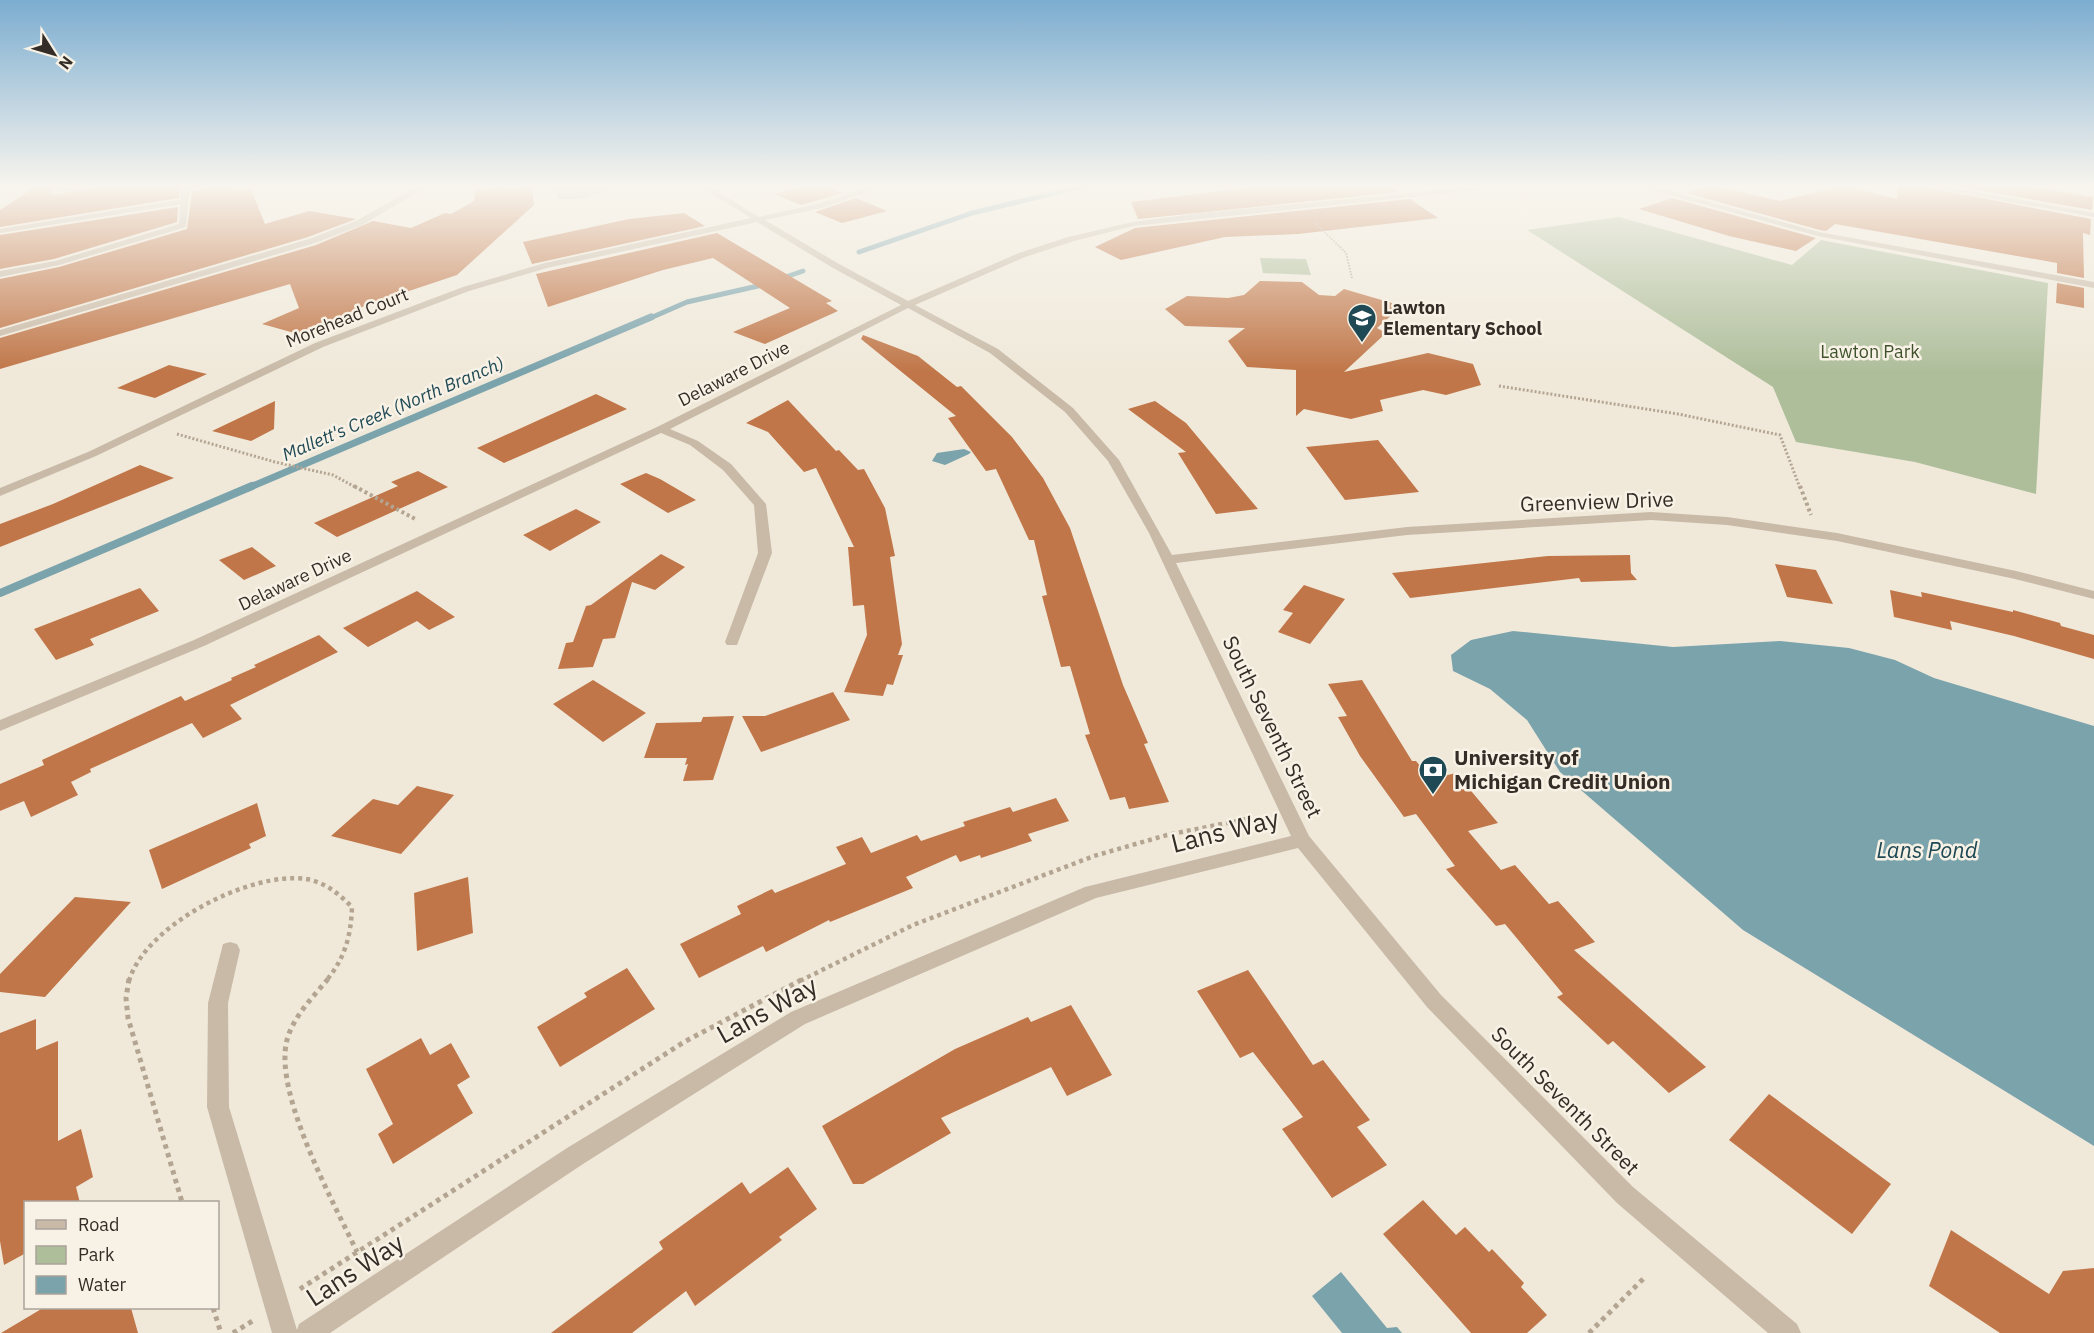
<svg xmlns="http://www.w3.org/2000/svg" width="2094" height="1333" font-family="'IBM Plex Sans',sans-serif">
  <rect width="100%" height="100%" fill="#f0e9da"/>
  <!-- green -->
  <path fill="#aebe9b" d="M552,185H624L581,199H558Z
    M1619,217L1792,265L1821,240L2048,283L2036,494L1915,462L1796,442L1773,387L1527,230Z
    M1260,258L1306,259L1311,275L1263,273Z"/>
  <!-- water -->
  <path fill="#7ba3ac" d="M964,449L971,452L969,454L945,465L932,461L937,453Z
    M1513,631L1673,647L1780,641L1849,648L1895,660L1934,678L2094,726V1146L1743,930L1560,772L1527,720L1490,689L1453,671L1451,655L1471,640Z
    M1341,1272L1387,1328L1397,1327L1402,1333H1342L1312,1296Z"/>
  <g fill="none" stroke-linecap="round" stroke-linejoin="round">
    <!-- stream-far2 -->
    <path stroke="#7ba3ac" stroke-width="5" d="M859,252L972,213L1088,185
      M780,279L803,271
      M648,319L687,302L767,284"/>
    <!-- stream-far1 -->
    <path stroke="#7ba3ac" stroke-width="7" d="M248,488L651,317"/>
    <!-- stream -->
    <path stroke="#7ba3ac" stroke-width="8" d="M0,593L252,486"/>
  </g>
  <!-- building -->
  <path fill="#c07648" d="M38,185H54L51,194L53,195L111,185H180L179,198L0,227V210Z
    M220,185H231V190L251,189L265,224L309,211L356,219L308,237L0,328V279L59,267L187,229L192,192Z
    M807,185H823L843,193L801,205L774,194Z
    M1270,185H1389L1399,192L1138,219L1131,202Z
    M1712,185L1780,201L1844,185L1897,199L1898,185H1914L2091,219L2090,235L2083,233L2084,278L2057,273V263L1835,224L1826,231L1820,230L1686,193Z
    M1950,185H2022L2093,197L2092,210Z
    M510,186V189L532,186L534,205L457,275L367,305L298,334L262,324L299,308L290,284L0,369V338L316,245L373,221L411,228L445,213L451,214L474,201L475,190Z
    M856,198L887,211L842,223L815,212Z
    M1672,198L1816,238L1796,251L1729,236L1639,209Z
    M1410,199L1438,218L1298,234L1225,237L1121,260L1095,247L1135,228Z
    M178,207L177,222L54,259L0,269V235Z
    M684,213L705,226L532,264L523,242L629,219Z
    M717,233L832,301L826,303L838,311L765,344L733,332L790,308L713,258L663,270L548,307L536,274Z
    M1260,281L1302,282L1319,295L1335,296L1344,289L1402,306L1377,328L1386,333L1344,372L1428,353L1473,364L1481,385L1446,395L1423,390L1380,400L1383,411L1351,419L1304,409L1296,416V370L1247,367L1228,341L1245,328L1185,326L1165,309L1187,296L1228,298L1244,295Z
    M2057,283L2084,288V308L2056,303Z
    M863,335L918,356L957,387L961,386L1012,437L1043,478L1070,528L1123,685L1148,743L1144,744L1169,802L1129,809L1125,797L1110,800L1085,735L1090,734L1070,666L1061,667L1042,596L1047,595L1034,540H1029L996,469L986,471L948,418L956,416L861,339Z
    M169,365L207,374L155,398L117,388Z
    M596,394L627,409L504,463L477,448Z
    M788,400L836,451L839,450L858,470L864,469L885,508L895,556L890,557L902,644L898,655H903L893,685L887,684L883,696L844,692L867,635L864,605L853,606L848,547H854L816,468L804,472L768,432L746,423Z
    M275,401L274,429L251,441L212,431Z
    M1155,401L1186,423L1258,509L1216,514L1178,453L1186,452L1128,409Z
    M1378,440L1419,492L1345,500L1306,447Z
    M140,465L174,478L0,547V524L53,504Z
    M418,471L448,487L337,537L314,523L398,486L391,482Z
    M646,473L660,479L696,500L668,513L620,484Z
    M576,509L601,522L550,551L523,535Z
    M252,547L276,566L244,580L219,560Z
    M661,554L685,567L655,590L632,582L615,638L603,639L593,667L558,669L566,643L573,642L586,606L591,605Z
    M1630,555L1631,573L1637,580L1581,582L1579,578L1410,598L1392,573L1548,556Z
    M1775,564L1816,570L1833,604L1787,597Z
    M1304,585L1345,599L1310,644L1278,632L1293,613L1283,610Z
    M140,588L159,611L90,639L94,645L56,660L34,629Z
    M1890,590L1922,597L1921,592L2013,612V610L2060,623L2061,626L2094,635V659L2014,636L1950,621L1952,630L1894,617Z
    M417,591L455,617L429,630L417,621L368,647L343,628Z
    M319,635L338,652L230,705L242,719L203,738L192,723L90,769L91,772L71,782L78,795L31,817L24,801L0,811V784L44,765L42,760L181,696L185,701L232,680L231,678L256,667L254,665Z
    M593,680L646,713L603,742L553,704Z
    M1362,680L1412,761H1416L1431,779L1456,773L1498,823L1468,831L1501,870L1515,865L1549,904L1558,901L1595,942L1574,950L1706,1067L1669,1093L1613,1041L1608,1045L1557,997L1563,994L1505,924L1496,926L1446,869L1455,866L1416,814L1404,817L1360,756L1338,717L1347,716L1328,684Z
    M833,692L850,720L761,752L742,716H765Z
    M734,716L713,780L683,781L688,764L685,765L687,758H644L656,723L701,722L703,717Z
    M417,786L454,795L401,854L331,836L373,799L398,805Z
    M1056,798L1069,821L1028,834L1032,841L981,858L980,855L960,862L956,855L906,877L913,888L830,922L829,920L766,952L763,946L699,978L680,944L741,914L737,906L772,889L775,893L846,864L836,847L862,837L871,853L917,835L921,841L965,826L963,822L1010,807L1013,812Z
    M257,803L266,836L249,844L251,848L162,889L149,850Z
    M468,877L473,933L417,951L414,893Z
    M75,897L131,902L45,997L0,992V974Z
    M627,968L655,1009L560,1067L537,1027L587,997L584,993Z
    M1248,970L1313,1065L1323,1060L1370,1120L1357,1127L1387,1165L1332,1198L1282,1129L1303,1117L1253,1052L1240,1058L1197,991Z
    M1071,1005L1112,1075L1067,1096L1051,1067L941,1118L951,1133L863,1184H853L822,1126L955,1049L1028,1017L1031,1022Z
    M36,1019V1050L58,1041V1141L81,1129L93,1177L76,1187L80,1203H26V1253L4,1265L0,1241V1033Z
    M421,1038L430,1055L451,1043L470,1077L457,1085L473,1113L393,1164L378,1134L393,1124L366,1069Z
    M1769,1094L1891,1184L1852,1234L1729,1140Z
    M788,1167L817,1209L779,1237L782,1240L695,1306L686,1291L632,1333H551L663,1249L659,1242L742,1182L750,1194Z
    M1423,1200L1456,1235L1465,1227L1489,1252L1492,1249L1524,1283L1521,1287L1547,1315L1527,1333H1471L1383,1234Z
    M1951,1230L2049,1294L2063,1271L2094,1268V1333H2000L1929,1286Z
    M43,1308H131L138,1333H1Z"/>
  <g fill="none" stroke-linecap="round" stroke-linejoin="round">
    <!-- path-far4 -->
    <path stroke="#b3a591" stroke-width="2" stroke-dasharray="1.5 1.5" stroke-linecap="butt" d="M1266,185L1274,191
      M1314,222L1346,253L1352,278"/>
    <!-- path-far3 -->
    <path stroke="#b3a591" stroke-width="3" stroke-dasharray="2 2" stroke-linecap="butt" d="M1499,386L1678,414L1780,435L1800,488
      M177,434L275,462L333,475L357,488"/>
    <!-- path-far2 -->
    <path stroke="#b3a591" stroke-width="4" stroke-dasharray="3 3" stroke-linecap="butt" d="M354,486L417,520
      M1800,486L1811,515"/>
    <!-- path-far1 -->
    <path stroke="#b3a591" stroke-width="4.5" stroke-dasharray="4 4" stroke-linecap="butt" d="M129,981C145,925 250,871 306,879C325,882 339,894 352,907C351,936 345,958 326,981
      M800,981L913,925L1094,856L1167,835L1252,818"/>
    <!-- path -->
    <path stroke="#b3a591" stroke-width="5" stroke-dasharray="4.5 4.5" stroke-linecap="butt" d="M129,979L126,998L128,1018L182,1202
      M328,979C313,997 293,1017 287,1040C273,1093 334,1203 357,1252
      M300,1289L684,1042L803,979
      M213,1308L221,1333
      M233,1333L254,1320
      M1589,1333L1645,1277"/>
    <!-- service -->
    <path fill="#c8baa7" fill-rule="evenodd" d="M57,185H66L63,188L109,185L53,193Z
      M196,185H218L186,191L182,189Z
      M185,199L188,203L0,233V229Z"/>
    <!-- minor -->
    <path fill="#c8baa7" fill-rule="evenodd" d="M182,185H190L186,227L59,265L0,277V271L55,261L179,224Z
      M420,185H430L362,225L315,243L0,336V330L309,239L356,221Z
      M697,185H707L759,217L817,204L876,185H888L822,208L765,220L839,264L908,301L1019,253L1068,237L1133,222L1201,213L1493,185H1524L1133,226L1074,241L1025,257L915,305L998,349L1073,408L1119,460L1172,555L1407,527L1651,512L1727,517L1837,533L2016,571L2094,591V599L2015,579L1837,541L1727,525L1651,520L1407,535L1176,563L1309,836L1441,995L1633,1187L1797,1324L1801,1333H1768L1617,1203L1427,1007L1298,848L1096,898L805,1024L583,1164L330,1333H272L207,1107L208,1003L223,944L230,942L237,944L240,950L228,1003L229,1107L297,1330L299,1324L567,1148L791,1012L1085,887L1291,836L1149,533L1108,461L1065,412L990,353L908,308L670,429L698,441L731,464L766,504L772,553L737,645H727L725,642L758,553L754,505L723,470L690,445L661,433L204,646L0,731V720L194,640L657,427L901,305L833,268L757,222L547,268L469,291L323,347L96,456L0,496V488L88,452L315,343L463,287L545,263L751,218Z
      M1634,185H1648L1819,232L2094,282V288L1818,236Z
      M1916,185H1935L2094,213V217Z"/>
  </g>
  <!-- sky -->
  <linearGradient id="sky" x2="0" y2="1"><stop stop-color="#7cadd0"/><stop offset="0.5" stop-color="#f8f5ee"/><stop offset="1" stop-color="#f8f5ee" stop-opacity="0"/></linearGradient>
  <rect width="2094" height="372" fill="url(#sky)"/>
  <!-- icons -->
  <defs>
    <g id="school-pin" transform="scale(1.5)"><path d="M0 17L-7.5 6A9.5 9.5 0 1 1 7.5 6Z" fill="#1f4954" stroke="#f8f2e6"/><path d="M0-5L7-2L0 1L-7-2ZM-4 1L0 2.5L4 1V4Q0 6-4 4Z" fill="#fff"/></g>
    <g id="bank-pin" transform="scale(1.5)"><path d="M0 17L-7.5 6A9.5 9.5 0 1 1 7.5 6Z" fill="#1f4954" stroke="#f8f2e6"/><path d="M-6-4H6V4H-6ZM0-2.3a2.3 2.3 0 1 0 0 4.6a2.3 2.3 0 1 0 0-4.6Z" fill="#fff"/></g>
  </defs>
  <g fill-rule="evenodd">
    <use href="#school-pin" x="1362" y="318"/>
    <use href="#bank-pin" x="1433" y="770"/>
  </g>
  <g text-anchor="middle" stroke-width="5" stroke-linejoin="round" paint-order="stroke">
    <!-- far-poi labels -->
    <g font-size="18" font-weight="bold" fill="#342d27" stroke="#f8f2e6" text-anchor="start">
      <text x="1383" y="314">Lawton<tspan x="1383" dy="21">Elementary School</tspan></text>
    </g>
    <!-- far-street labels -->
    <g font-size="18" fill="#342d27" stroke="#f8f2e6">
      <text transform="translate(347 318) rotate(-22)" y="6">Morehead Court</text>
      <text transform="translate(734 374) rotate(-27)" y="6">Delaware Drive</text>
      <text transform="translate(295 580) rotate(-25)" y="6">Delaware Drive</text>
    </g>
    <!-- far-park labels -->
    <g font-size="18" fill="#3f512c" stroke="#f8f2e6">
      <text x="1870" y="358">Lawton Park</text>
    </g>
    <!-- far-water labels -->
    <g font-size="18" font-style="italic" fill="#1f4954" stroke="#f8f2e6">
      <text transform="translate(393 409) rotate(-23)" y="6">Mallett's Creek (North Branch)</text>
    </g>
    <!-- street labels -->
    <g font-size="21" fill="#342d27" stroke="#f8f2e6">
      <text transform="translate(1597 502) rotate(-2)" y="7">Greenview Drive</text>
      <text transform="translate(1272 727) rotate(64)" y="7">South Seventh Street</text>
      <text transform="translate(1565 1101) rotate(45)" y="7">South Seventh Street</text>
    </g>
    <!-- poi labels -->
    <g font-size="21" font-weight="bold" fill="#342d27" stroke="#f8f2e6" text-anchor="start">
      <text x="1454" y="765">University of<tspan x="1454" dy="24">Michigan Credit Union</tspan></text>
    </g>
    <!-- water labels -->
    <g font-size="22" font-style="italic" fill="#1f4954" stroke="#f8f2e6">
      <text x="1927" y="858">Lans Pond</text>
    </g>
    <!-- near-street labels -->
    <g font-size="26" fill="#342d27" stroke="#f8f2e6">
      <text transform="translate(1225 831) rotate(-14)" y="9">Lans Way</text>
      <text transform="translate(767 1010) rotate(-29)" y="9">Lans Way</text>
      <text transform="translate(355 1270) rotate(-33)" y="9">Lans Way</text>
    </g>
  </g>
  <!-- legend -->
  <rect x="24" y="1201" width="195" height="108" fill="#f8f2e6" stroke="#aaa39a" stroke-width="1.5"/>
  <rect x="36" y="1220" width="30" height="9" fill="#c8baa7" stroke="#aaa39a" stroke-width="1.5"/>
  <text x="78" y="1231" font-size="18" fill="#342d27">Road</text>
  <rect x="36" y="1246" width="30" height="18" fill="#aebe9b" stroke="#aaa39a" stroke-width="1.5"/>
  <text x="78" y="1261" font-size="18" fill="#342d27">Park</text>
  <rect x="36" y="1276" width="30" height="18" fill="#7ba3ac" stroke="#aaa39a" stroke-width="1.5"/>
  <text x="78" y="1291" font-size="18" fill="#342d27">Water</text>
  <!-- north arrow -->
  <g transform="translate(54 54) rotate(127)" stroke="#f8f2e6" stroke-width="4.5" paint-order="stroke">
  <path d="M0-4.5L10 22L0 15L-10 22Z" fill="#342d27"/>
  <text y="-9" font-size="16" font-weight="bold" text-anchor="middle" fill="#342d27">N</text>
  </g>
</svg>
